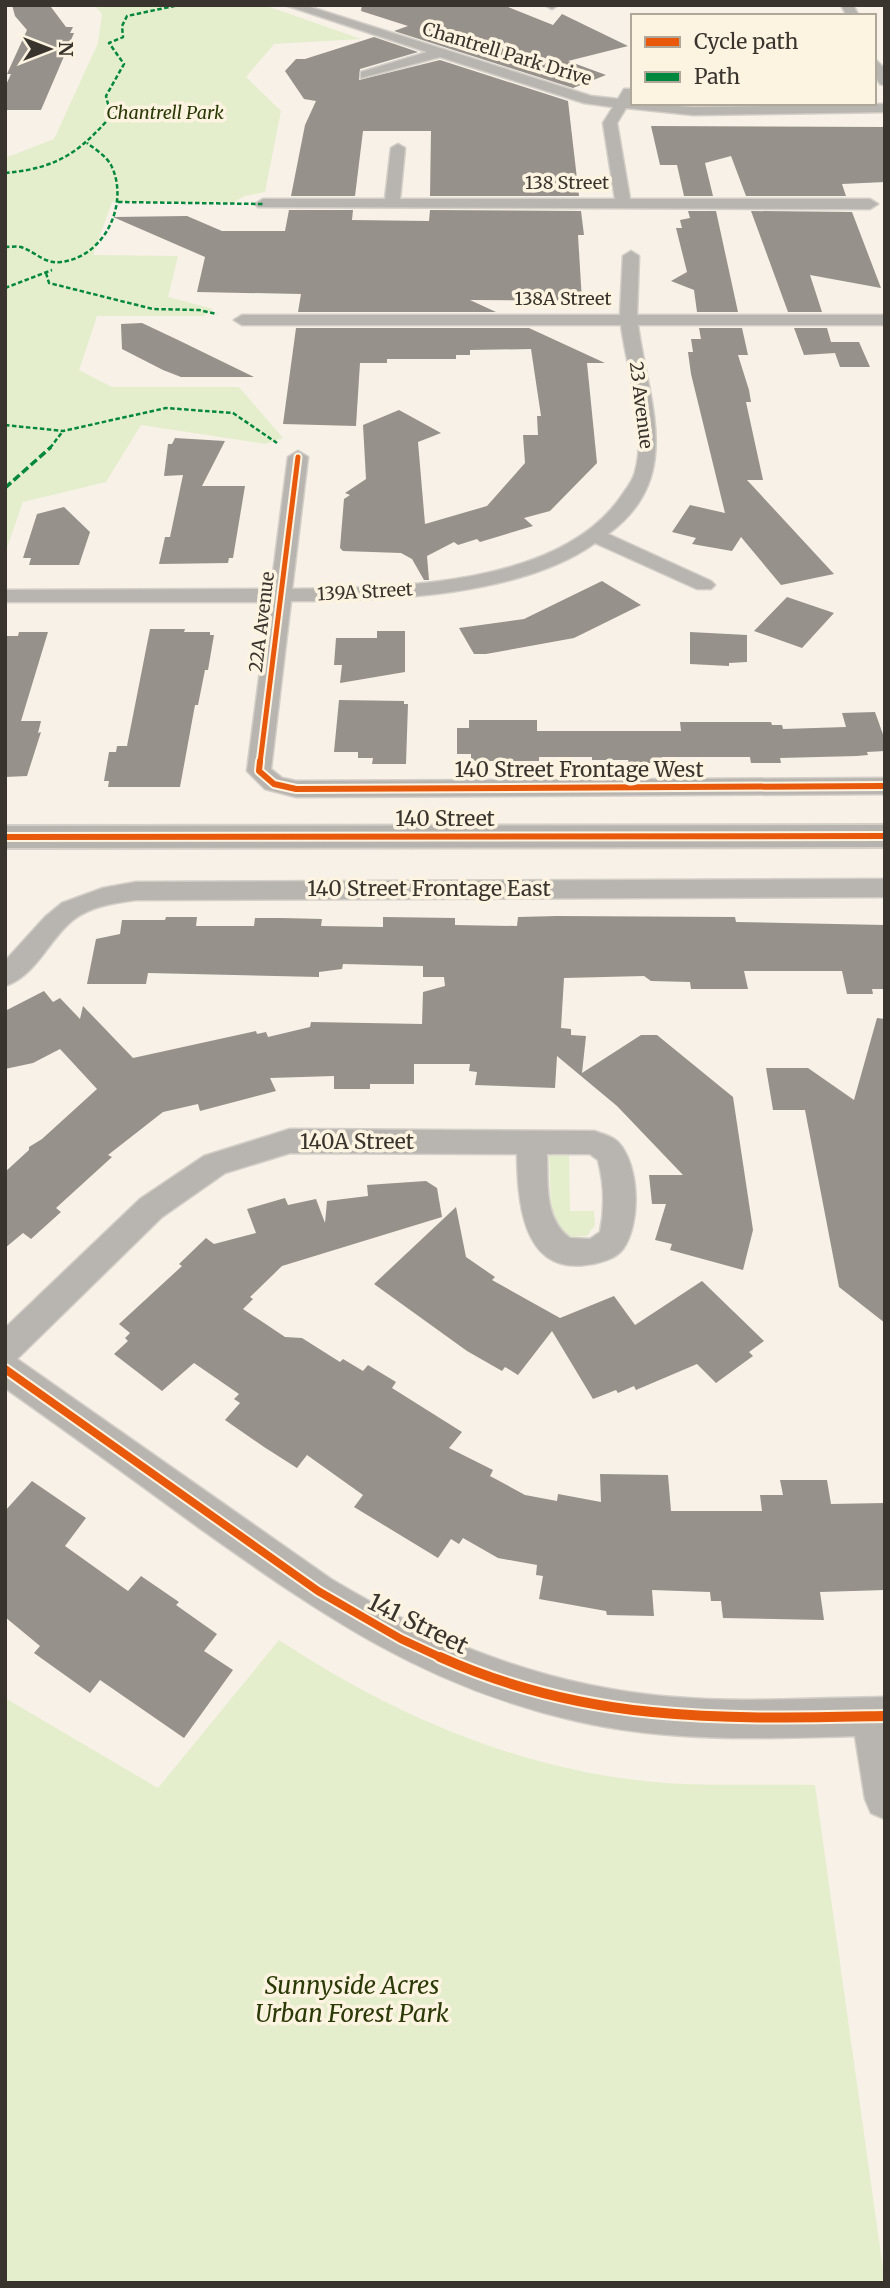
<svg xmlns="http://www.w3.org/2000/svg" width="890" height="2288" font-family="Merriweather,serif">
  <rect width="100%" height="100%" fill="#f7f1e7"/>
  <!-- green -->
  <path fill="#e5eecc" d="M94,5H264L361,39L274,44L246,77L281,111L265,192L245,196L234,202H112L93,255L178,256L168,297L213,309L204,316H97L79,370L112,387H239L283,438L265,444L141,425L106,482L23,502L5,553V158L54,139L98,43L102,14Z
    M549,1154H569L570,1211H594L595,1225L587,1236L567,1237L552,1227Z
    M279,1640C396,1717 524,1772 665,1783C715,1786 765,1784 815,1785L885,2283H5V1698L158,1788Z"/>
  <!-- building -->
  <path fill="#96918a" d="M12,5L51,7L66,27H73L70,33H74L41,110H5V87L11,74H7L27,30L15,16Z
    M362,5H503L553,25L562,14L628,46L568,61L606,75L573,88L394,31L408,26L361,11Z
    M374,37L418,52L360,69L359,80L440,60L568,101L579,196H430L431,131H363L355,196H291L305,125L316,101L304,99L285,71L296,59H305Z
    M651,126L885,127V182L842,184L846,196H746L731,156L705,163L713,196H684L677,165H660Z
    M289,210H353L352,220L429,221L430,210L581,211L584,235H578L582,301L470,300L496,312H298L301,294L197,292L205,257L113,217L187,216L222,231H285Z
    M688,211H716L738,312H697L694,290L671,281L687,272L676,228H682L680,220L690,218Z
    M751,211L852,212L881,288L810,275L822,312H788Z
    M142,323L176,339L254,377H181L163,370L122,349L121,324Z
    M296,328H529L605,363H587L597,463L550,511L524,518L533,526L480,542L477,539L458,545L454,542L427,556L429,580H424L412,559L401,553L343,551L340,548L344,499L350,495L345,493L366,479L363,425L399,410L441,433L418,442L425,524L487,506L525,463L523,435H538L537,416H541L531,349L470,350V355H456V359H387V363H360L356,426L283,424Z
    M699,328H742L748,355H738L749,390L751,402H746L763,480H747L834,574L781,585L741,537L732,551L692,544L696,538L672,532L690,505L725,513L691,374L688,352H693L691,339H701Z
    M794,328H827L831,342H859L870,367H840L835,353L804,355Z
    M175,438L225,441L202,486H245L233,558H229L228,563L159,564L165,537H170L183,475L164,476L168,444H172Z
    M64,507L90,532L79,565H29L31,558H23L37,514Z
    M602,581L641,605L574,638L486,654H474L459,628L524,619Z
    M787,597L834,613L802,648L754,631Z
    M150,629H185L184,632H210V635H214L208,670H205L198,705H195L180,787H108L109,781H104L109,752H116L117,746H127Z
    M377,631H405V672L340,683L342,665H334L336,638H377Z
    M19,632H48L21,721H41L38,733L41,732L27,776L5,777V636H18Z
    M690,632L747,635V662L729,663V666L690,664Z
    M339,700L404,701V704H408L406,764H372L373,758H358V752H334Z
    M875,712L885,740V751L867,752L868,755L857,756L780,758L781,763H751L750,757H662L663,763H629L628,760H592V757H539V761H471V754H457V728H469V720H537V731H681L680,722H771L772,725H782L783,729L846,727L842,713Z
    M166,917H197L196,926H254L255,918H282L322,919L321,926L383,927V917L455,918V925L517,926L518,917L557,916L735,917L736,922L885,925V989H872L873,994H847L842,971H744L748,989H691L690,982L651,981L644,976L564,978L561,1028L571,1029V1035L586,1036L582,1073L641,1035H657L733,1097L753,1230L743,1270L670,1250L672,1244L655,1240L666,1204H652L649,1175H683L617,1106L557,1056L555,1088L475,1085L477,1072L469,1071L470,1064H414V1084H370V1089H334V1076L270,1078L276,1091L200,1111L198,1104L163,1112L108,1155L112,1157L56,1208L61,1212L31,1239L23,1233L5,1248V1172L29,1150V1147L42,1139L97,1089L60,1049L33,1063L5,1069V1011L44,991L53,1002L60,998L80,1019L83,1006L133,1058L256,1031L257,1034L266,1032L268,1037L310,1027L311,1022L422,1024L423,992L445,986L444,977H423V966L343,964L342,969L319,972V977L148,973L146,984H87L96,939L120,934L122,920H165Z
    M877,1018L885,1019V1323L839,1287L805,1110H773L766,1068H808L854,1100Z
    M426,1181L437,1188L442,1217L282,1266L250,1297L253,1299L243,1309L285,1337L302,1338L340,1362L343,1359L363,1371L368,1365L396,1382L392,1388L462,1432L449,1448L493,1470L490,1476L525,1495L557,1501L558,1494L601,1502L600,1474L668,1475L671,1511H762L760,1495H783L780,1480H827L831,1504L885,1503V1590L820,1592L824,1620L723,1618L721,1601H711L710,1592L652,1590L654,1616L607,1615L606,1611L539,1599L543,1576L536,1575L537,1565L498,1558L463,1538L459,1544L451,1539L438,1558L354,1507L363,1495L307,1455L297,1468L264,1447L225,1420L240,1403L234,1399L239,1394L194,1363L162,1391L114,1354L128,1341L125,1338L130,1333L119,1324L182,1266L179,1264L206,1238L214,1244L256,1233L247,1209L285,1198L288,1205L316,1199L325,1223L327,1201L368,1196L367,1185Z
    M456,1207L466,1257L495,1277L492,1280L560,1318L614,1296L635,1325L702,1281L764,1341L749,1352L753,1356L716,1383L697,1364L636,1390L634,1386L618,1393L616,1390L593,1399L552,1331L518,1375L505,1367L502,1371L467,1351L374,1284Z
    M32,1481L86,1518L65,1546L128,1591L141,1576L179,1602L176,1605L217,1634L204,1651L233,1670L184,1738L100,1680L90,1693L34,1653L40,1646L5,1617V1511Z"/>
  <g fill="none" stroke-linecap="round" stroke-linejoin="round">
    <!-- minor casing -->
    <g stroke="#d3cec7" stroke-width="3">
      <path id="minor" d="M285,5H304L591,96L618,99L624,89H633V103L693,107L885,104V112L693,115L626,108L617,123L630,199H870L878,204L870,209L258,207L255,204L263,199H385L391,148L398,144L405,148L400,199H615L603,123L613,107L584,103L440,57L361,78V72L427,52Z
        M544,5H558L552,9Z
        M841,5H853L859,16H847Z
        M874,58L885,69V85L880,84L874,74Z
        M631,251L639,256L637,315H885V325H638C648,402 685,478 608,534L711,581L715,585L711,589H697L595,543C520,597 381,601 291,601L271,769L282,778L296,781L885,778V794L296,797L265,789L247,771L269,602H5V590L271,589L288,457L298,451L308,457L292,589C392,588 561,587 622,495C627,488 633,480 635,472C648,425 627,372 621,325H242L234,320L242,315H620L623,256Z
        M885,879V897L136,900C114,903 91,906 73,920C49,939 36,976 5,986V961L45,917L62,903L103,888L136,882Z
        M290,1129L594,1131C602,1134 612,1136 618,1142C640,1165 641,1224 623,1249C616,1259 597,1264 585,1265C521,1273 518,1198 517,1154L290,1153L225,1173L162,1217L17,1359L331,1579C437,1643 548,1687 673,1697C743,1703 814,1698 885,1697V1819L871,1813L865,1799L855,1736C761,1739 668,1742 576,1721C424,1686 322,1615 198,1527C134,1480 70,1434 5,1388V1328L140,1199L204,1156ZM547,1154H590L598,1160C604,1183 605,1208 600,1232L590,1239L570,1238C544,1219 548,1184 547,1154Z"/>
    </g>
    <!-- secondary casing -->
    <g stroke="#d3cec7" stroke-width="4">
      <path id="secondary" d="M885,825V847L5,848V826Z"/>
    </g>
    <!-- minor -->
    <use href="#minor" fill="#b8b5b1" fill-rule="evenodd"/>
    <!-- secondary -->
    <use href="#secondary" fill="#b7b4af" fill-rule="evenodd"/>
    <!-- quiet-far1 -->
    <path stroke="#00873e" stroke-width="2.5" stroke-dasharray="4.5 2.5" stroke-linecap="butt" d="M5,173C62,168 83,149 119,107L108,104L106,96L124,64L109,43L123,37L122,26L127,16L179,5
      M118,202L263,204
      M5,247C10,247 17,246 21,247C36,252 44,264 61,262C105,257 130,203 111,165C106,156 95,149 87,143
      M46,273L49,283L153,309L199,310L217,314
      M5,288L52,270
      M5,425L63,431L166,408L233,413L277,443
      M50,448L63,431"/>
    <!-- quiet -->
    <path stroke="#00873e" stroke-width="3.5" stroke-dasharray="8 3.5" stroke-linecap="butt" d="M5,488L51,447"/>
    <!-- cycleway-far3 casing -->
    <g stroke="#fdf3e1" stroke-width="9">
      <path id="cycleway-far3" d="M260,763L298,457"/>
    </g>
    <!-- cycleway-far2 casing -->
    <g stroke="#fdf3e1" stroke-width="10">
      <path id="cycleway-far2" d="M260,761L259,771L274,784L296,789L885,786
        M5,837L885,836"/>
    </g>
    <!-- cycleway-far1 casing -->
    <g stroke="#fdf3e1" stroke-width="12">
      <path id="cycleway-far1" d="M5,1369L318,1591L401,1639L444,1659"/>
    </g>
    <!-- cycleway casing -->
    <g stroke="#fdf3e1" stroke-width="14">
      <path id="cycleway" d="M440,1657C589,1724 727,1719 885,1716"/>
    </g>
    <!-- cycleway-far3 -->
    <use href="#cycleway-far3" stroke="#e8590c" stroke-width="5"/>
    <!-- cycleway-far2 -->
    <use href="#cycleway-far2" stroke="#e8590c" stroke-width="6"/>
    <!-- cycleway-far1 -->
    <use href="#cycleway-far1" stroke="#e8590c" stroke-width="8"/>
    <!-- cycleway -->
    <use href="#cycleway" stroke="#e8590c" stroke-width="10"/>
  </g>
  <g text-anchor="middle" stroke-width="7" stroke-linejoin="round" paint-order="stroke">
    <!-- far-street labels -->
    <g font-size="18" fill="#39352e" stroke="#fdf3e1">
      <text transform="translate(507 54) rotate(17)" y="6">Chantrell Park Drive</text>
      <text x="567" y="189">138 Street</text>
      <text x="563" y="305">138A Street</text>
      <text transform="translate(641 405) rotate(83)" y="6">23 Avenue</text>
      <text transform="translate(365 592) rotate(-3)" y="6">139A Street</text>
      <text transform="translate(262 622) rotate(-83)" y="6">22A Avenue</text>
    </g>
    <!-- far-park labels -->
    <g font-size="18" font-style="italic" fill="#2a3a06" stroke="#fdf3e1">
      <text x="165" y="119">Chantrell Park</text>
    </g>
    <!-- street labels -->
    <g font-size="21" fill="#39352e" stroke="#fdf3e1">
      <text x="579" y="777">140 Street Frontage West</text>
      <text x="445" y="826">140 Street</text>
      <text x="429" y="896">140 Street Frontage East</text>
      <text x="357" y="1149">140A Street</text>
    </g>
    <!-- near-street labels -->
    <g font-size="24" fill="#39352e" stroke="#fdf3e1">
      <text transform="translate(418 1624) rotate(26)" y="8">141 Street</text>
    </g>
    <!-- near-park labels -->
    <g font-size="24" font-style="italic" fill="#2a3a06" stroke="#fdf3e1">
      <text x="352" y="1994">Sunnyside Acres<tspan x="352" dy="28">Urban Forest Park</tspan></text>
    </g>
  </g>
  <!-- border -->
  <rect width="890" height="2288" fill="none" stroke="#39352e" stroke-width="14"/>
  <!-- legend -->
  <rect x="631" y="14" width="245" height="91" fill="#fdf3e1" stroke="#afa799" stroke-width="2"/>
  <rect x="645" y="37" width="35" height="10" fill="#e8590c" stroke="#afa799" stroke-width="2"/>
  <text x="694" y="49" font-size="21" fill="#39352e">Cycle path</text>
  <rect x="645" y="72" width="35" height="10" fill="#00873e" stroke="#afa799" stroke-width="2"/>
  <text x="694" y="84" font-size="21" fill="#39352e">Path</text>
  <!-- north arrow -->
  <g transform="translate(49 49) rotate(90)" stroke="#fdf3e1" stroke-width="5" paint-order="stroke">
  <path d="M0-5L12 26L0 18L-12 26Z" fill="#39352e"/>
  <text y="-10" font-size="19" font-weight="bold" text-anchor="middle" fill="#39352e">N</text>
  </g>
</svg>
